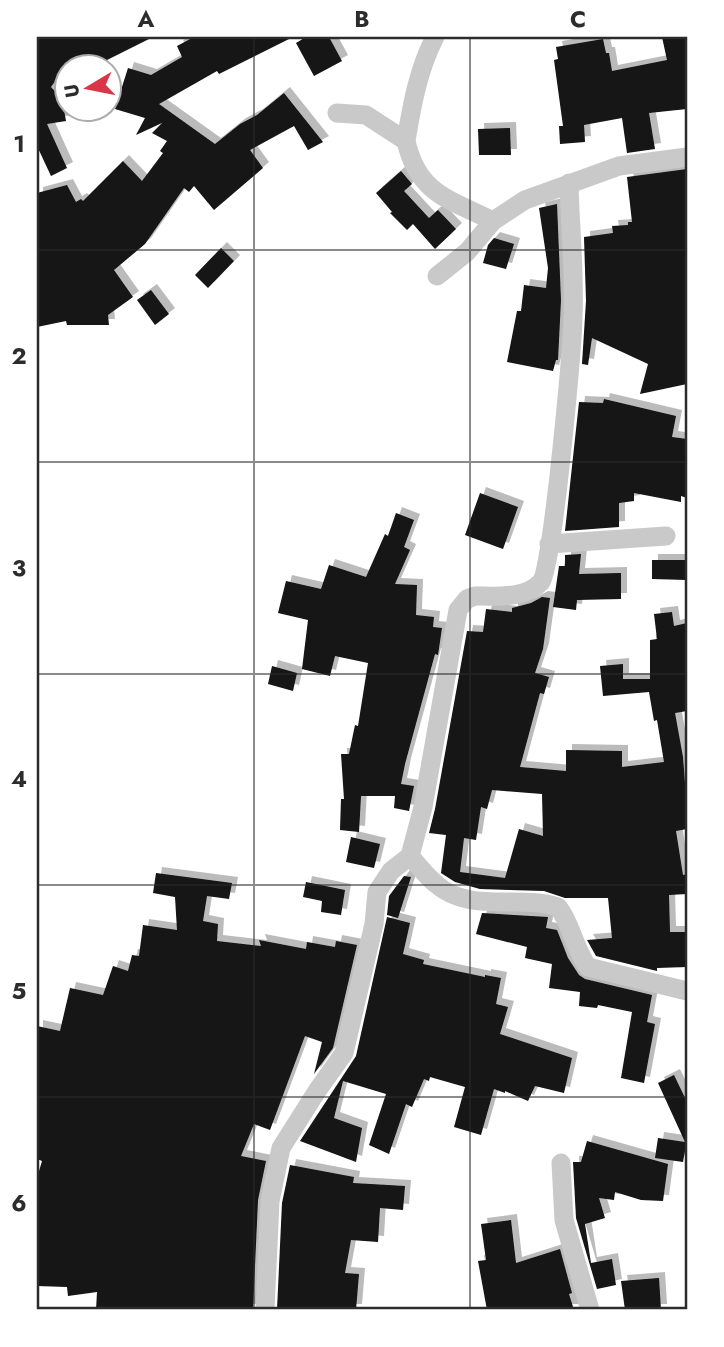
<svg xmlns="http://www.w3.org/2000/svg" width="724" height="1347" font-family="Jost,sans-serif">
  <defs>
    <filter id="shadow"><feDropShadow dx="6" dy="-6" stdDeviation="0" flood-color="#0004"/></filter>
  </defs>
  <rect width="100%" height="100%" fill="#fff"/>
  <!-- building -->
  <path fill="#131313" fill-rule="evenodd" filter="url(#shadow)" d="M37,37H153L95,66H66L51,87L62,99L66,121L47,124L67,168L51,176L37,146Z
    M194,37H293L219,74L217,71L159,104L215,144L240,124L257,115L284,93L323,142L308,150L294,126L250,150L263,168L214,210L194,186L189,192L184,188L145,244L114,270L133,297L108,315L109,325H67L66,321L37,327V193L67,185L76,202L81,199L83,201L123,161L142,181L163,153L160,151L167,141L152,133L162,123L136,135L145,118L115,109L128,68L151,75L182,57L177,46Z
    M306,37H329L342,61L314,76L296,43Z
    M662,37H687V109L649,113L655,149L627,153L622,118L584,125L585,142L560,144L559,126H563L554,60L558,59L556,47L603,39L606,53H609L612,71L667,60Z
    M510,128L511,155H479L478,129Z
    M687,169V384L640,394L648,364L592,338L588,365L582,364L586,301L584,237L613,233L612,226L628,225V222H632L627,177Z
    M401,171L412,184L404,191L429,218L438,210L456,229L435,249L413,224L407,230L390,213L392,212L376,193Z
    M557,204L561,300L558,360H556L553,371L507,362L517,311H521L524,285L546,288L548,268L539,208Z
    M494,238L514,244L506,269L483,263L488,245Z
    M221,248L234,261L208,288L195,275Z
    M151,290L169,314L155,325L137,300Z
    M604,399L676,416L672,437L687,439V498L681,496V502L634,493V501L619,503V527L565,531L579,402L603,403Z
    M480,493L518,507L503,549L465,535Z
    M396,513L414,520L404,547L410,550L395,584L417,585L416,615L434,617L433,627L442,628L438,655L435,654L405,764L401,784L414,786L409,811L394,808L395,796H361L359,832L340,830L341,799H344L341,754H349L355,725L358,726L368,663L335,656L330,676L302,669L308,620L278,613L286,581L321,589L329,565L366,577L385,534L388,536Z
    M581,554L579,574L621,573V599L577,600L576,610L553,607L559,566H565V555Z
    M652,560H687V580L652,579Z
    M542,597L550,598L543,649L535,673L549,677L544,694L540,693L520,767L566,771V750L622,751V767L664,762L657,720L654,721L649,692L603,696L600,666L623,664V679H650V640L657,639L654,614L672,612L674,626L687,623V711L675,713L683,757L687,810V829L676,831L683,875L687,874V894L669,895L670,932H687V967L657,968V971L596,956L587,940L612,938L608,898H565L544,891L480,889L455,882L441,873L446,835L429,833L435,809L467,631L483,632L486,609L512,612V608L531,603ZM492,790L542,794L543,836L519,829L505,878L460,872L464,838L476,840L481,807L487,809Z
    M272,666L297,673L293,691L268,684Z
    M351,837L380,844L374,868L346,862Z
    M156,873L232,883L229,899L207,896L203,921L218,924L217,941L261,946L259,940L306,949L307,942L335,947L336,941L357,945L333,1048L314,1074L322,1042L305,1036L270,1130L254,1124L241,1156L266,1161L258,1200L253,1310H96L97,1292L68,1296L67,1287L37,1286V1178L42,1161L37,1159V1026L60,1031L70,988L103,995L113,966L128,971L132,955L139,956L143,925L177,930L175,897L153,893Z
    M404,876L411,877L398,918L387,915L389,896Z
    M306,882L345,890L341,915L321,912L322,901L303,897Z
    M482,913L548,917L546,928L557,930L568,958L579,975L585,979L652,995L647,1022L655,1024L644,1083L621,1078L632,1012L598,1005L597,1008L579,1006L580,992L549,988L552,964L525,958L527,947L476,934Z
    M387,917L410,923L403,954L424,960L423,964L485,977V975L501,978L496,1004L508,1007L500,1034L572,1058L564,1093L535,1086L528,1101L505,1091V1093L494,1089L481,1135L454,1127L465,1087L430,1077L429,1081L424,1079L412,1107L406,1104L389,1154L369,1145L386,1094L343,1081L334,1118L362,1128L356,1162L300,1141L356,1056Z
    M674,1075L687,1102V1148L686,1145L683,1162L655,1158L658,1138L685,1142L658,1083Z
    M587,1141L668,1164L663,1201L641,1200L615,1192L614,1200L599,1198L605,1218L585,1224L591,1263L612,1259L616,1285L597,1289L576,1218L573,1162H581Z
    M290,1165L354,1177L353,1183L405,1186L403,1210L380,1208L378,1242L351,1240L345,1273L359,1274L356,1310H277L282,1203Z
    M511,1220L516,1263L560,1249L572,1293L569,1294L574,1310H487L478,1261L486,1260L481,1224Z
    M659,1278L661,1310H625L621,1281Z"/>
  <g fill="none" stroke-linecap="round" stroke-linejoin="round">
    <!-- minor -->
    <path stroke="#c9c9c9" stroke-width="19" d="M337,113L366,115L406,141C418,194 449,199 493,221
      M406,141C412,105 418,70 435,37
      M437,276L467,252L493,221L525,200L619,166L687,157
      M549,544L666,536
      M410,856C418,865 426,876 436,884C470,914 518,894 558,907C572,924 574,949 588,967L687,991
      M561,1163L564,1220L590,1310
      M265,1310L270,1201L281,1148L317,1091L344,1053L374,924L377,892L391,871L410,856L423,807L458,610L467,599L475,596C496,596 526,599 541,582C553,567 572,350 573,317C575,273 570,228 569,183"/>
  </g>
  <!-- grid -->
  <path fill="none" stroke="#2c2c2c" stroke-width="2" stroke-opacity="0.55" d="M254,37V1310M470,37V1310M37,250H687M37,462H687M37,674H687M37,885H687M37,1097H687"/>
  <!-- border -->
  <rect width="724" height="1347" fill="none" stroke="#ffffff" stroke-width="77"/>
  <!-- north arrow -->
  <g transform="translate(88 88) rotate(260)"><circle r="33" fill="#ffffff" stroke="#ababab" stroke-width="2"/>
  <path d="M0-5L12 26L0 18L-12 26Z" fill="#d93748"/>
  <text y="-10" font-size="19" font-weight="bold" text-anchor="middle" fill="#2c2c2c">U</text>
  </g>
  <rect x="38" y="38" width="648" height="1270" fill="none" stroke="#2c2c2c" stroke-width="2.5"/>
  <g font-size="23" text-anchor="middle" font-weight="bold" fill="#2c2c2c">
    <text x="146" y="27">A</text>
    <text x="362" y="27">B</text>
    <text x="578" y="27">C</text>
    <text x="19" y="152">1</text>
    <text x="19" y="364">2</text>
    <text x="19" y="576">3</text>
    <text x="19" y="787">4</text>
    <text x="19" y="999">5</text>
    <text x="19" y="1211">6</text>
  </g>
</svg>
